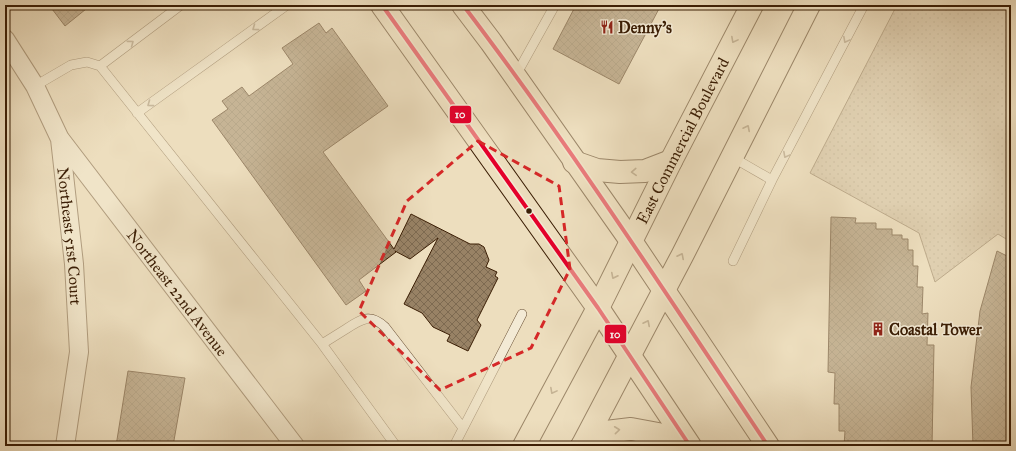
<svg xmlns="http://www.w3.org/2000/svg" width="1016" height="451" font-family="'IM FELL Great Primer',serif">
  <defs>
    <pattern id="park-dots" width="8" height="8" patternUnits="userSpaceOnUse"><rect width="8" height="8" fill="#cfbd9f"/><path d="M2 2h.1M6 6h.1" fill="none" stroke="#b3a287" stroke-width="1.8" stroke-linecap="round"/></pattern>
    <pattern id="building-cross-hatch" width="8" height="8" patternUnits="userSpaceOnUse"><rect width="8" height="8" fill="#988265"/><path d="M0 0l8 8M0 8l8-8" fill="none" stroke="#7d6a51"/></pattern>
  </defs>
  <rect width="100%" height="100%" fill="#eddebe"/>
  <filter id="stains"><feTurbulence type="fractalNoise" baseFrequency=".005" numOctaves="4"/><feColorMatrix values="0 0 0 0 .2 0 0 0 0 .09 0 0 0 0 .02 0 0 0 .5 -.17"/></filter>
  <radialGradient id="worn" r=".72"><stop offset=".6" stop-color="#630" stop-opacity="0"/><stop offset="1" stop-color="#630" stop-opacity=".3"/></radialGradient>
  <!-- park -->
  <path fill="url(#park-dots)" stroke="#856e52" d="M897,5H1011V242L998,234L935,282L919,233L810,173Z"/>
  <!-- building -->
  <path fill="url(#building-cross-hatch)" stroke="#3b1e05" d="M49,5H91L65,26Z
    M576,5H661L619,84L553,49Z
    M319,23L326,33L332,28L388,106L323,152L394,249L411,214L470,244H479L484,247L489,260L486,267L497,272L495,276L498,278L477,320L481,325L468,351L447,341L450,335L433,327L422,313L404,304L438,238L410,259L395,251L396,252L359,280L366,291L346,305L212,120L228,109L222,101L242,87L249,96L293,64L282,48Z
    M831,217L856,218L855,223H876V229H892V235H902V239H908V250H913V266H918L917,287H923L922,314L928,313L927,345H934L932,446H844L845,431H839V404H834L835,373L828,372Z
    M997,251L1011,258V446H973L971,387L980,311Z
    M128,371L185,378L173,446H116Z"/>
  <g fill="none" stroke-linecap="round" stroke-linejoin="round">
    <!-- service casing -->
    <g stroke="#684e33" stroke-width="10">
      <path id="service" d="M100,66L181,5
        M516,75L555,5
        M35,86L71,65L87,62L100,66L322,344
        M137,113L287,5
        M732,157L772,180L733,261
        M772,180L864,5
        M396,446L322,344C330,339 338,334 346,329C361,319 370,313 385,327L463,428
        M454,446L522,314"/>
    </g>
    <!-- minor casing -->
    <g stroke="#684e33" stroke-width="20">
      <g id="minor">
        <path id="s1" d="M5,39L35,86L60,139L74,264L79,352L65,446"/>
        <path id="s2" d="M61,140L295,446"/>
      </g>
    </g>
    <!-- primary casing -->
    <g stroke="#3b1e05" stroke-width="24">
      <g id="primary">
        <path d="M382,5L598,308L690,446"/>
        <path d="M463,5L491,42L631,241L768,446"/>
        <path d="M574,162L597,170L620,172L645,171L671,161"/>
        <path id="s3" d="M524,446L598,308L671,161L752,5"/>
        <path d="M582,446L682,256L809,5"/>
        <path d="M582,446L606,432L631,429L658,434L688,446"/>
      </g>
    </g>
    <!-- service -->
    <use href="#service" stroke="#f3ead5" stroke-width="9"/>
    <!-- minor -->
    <use href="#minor" stroke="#f3ead5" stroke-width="18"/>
    <!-- primary -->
    <use href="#primary" stroke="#eddebe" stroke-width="22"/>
    <!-- bus-1 casing -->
    <g stroke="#f3ead5" stroke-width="7">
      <path id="bus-1" d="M382,5L598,308L690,446
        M463,5C571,147 669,298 768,446"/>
    </g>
    <!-- bus-1 -->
    <use href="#bus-1" stroke="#e4002b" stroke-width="4"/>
  </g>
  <!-- one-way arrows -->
  <defs><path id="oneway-chevron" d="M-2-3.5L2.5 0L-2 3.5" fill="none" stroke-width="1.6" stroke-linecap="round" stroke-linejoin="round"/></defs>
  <g stroke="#a08e77">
    <use href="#oneway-chevron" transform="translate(255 28) rotate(144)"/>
    <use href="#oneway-chevron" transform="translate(846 40) rotate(118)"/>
    <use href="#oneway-chevron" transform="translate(131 43) rotate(-37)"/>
    <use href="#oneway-chevron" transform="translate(150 104) rotate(144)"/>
    <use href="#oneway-chevron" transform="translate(786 155) rotate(118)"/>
  </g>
  <g stroke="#947e62">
    <use href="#oneway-chevron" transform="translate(734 40) rotate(118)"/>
    <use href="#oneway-chevron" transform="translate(747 128) rotate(-63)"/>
    <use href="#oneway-chevron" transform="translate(634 172) rotate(177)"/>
    <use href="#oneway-chevron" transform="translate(681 256) rotate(-63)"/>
    <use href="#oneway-chevron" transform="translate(614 276) rotate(117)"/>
    <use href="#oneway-chevron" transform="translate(647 323) rotate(-63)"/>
    <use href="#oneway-chevron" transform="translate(553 391) rotate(118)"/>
    <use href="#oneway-chevron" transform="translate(617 430) rotate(-6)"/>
  </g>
  <!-- marked area -->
  <path d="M0 0H1016V451H0ZM478,141L559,186L570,269L531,348L440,390L359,311L407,201Z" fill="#eddebe" fill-opacity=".55" fill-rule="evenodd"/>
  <path fill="none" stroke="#d62828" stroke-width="3" stroke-dasharray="8 5" stroke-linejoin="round" d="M478,141L559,186L570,269L531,348L440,390L359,311L407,201Z"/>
  <!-- icons -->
  <defs>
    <g id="restaurant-bare" transform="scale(1.08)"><path d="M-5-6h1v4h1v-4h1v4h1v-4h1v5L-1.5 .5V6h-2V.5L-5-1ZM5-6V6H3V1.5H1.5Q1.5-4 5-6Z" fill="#8f2418" stroke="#f3ead5" stroke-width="2.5" paint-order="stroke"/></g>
    <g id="building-bare" transform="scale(1.08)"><path d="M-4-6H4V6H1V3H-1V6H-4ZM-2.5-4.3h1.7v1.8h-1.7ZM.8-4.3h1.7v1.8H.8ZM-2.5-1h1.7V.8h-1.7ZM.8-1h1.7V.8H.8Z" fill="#8f2418" stroke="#f3ead5" stroke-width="2.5" paint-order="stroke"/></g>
  </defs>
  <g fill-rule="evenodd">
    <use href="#restaurant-bare" x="607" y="27"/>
    <use href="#building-bare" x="878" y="329"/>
  </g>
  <!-- markers -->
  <circle fill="#3b1e05" stroke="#f3ead5" stroke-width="1.5" cx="529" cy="211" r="3.5"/>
  <g text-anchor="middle" stroke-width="3" stroke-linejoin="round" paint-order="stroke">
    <!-- poi labels -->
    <g font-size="16" font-weight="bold" fill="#3b1e05" stroke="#f3ead5" text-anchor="start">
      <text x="618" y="33">Denny's</text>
      <text x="889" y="335">Coastal Tower</text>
    </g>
    <!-- street labels -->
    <g font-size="16" fill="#3b1e05" stroke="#f3ead5">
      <text dy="6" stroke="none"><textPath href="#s3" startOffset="344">East Commercial Boulevard</textPath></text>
      <text dy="6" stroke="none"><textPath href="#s1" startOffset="212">Northeast 51st Court</textPath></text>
      <text dy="6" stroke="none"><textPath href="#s2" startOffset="192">Northeast 22nd Avenue</textPath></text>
    </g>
  </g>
  <g stroke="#f3ead5" stroke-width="1.5">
    <rect x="449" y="105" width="23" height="19" rx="4" fill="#e4002b"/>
    <rect x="604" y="324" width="23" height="20" rx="4" fill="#e4002b"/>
  </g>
  <g font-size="11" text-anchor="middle" font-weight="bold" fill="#fff">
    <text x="460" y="118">10</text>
    <text x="615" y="338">10</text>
  </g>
  <!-- margin -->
  <rect width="1016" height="451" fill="none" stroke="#eddebe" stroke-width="20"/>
  <rect x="6" y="6" width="1004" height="439" fill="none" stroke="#3b1e05" stroke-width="2"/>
  <rect x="10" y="10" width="996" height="431" fill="none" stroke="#3b1e05"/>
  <rect width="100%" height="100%" filter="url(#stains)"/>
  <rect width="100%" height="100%" fill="url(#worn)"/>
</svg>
